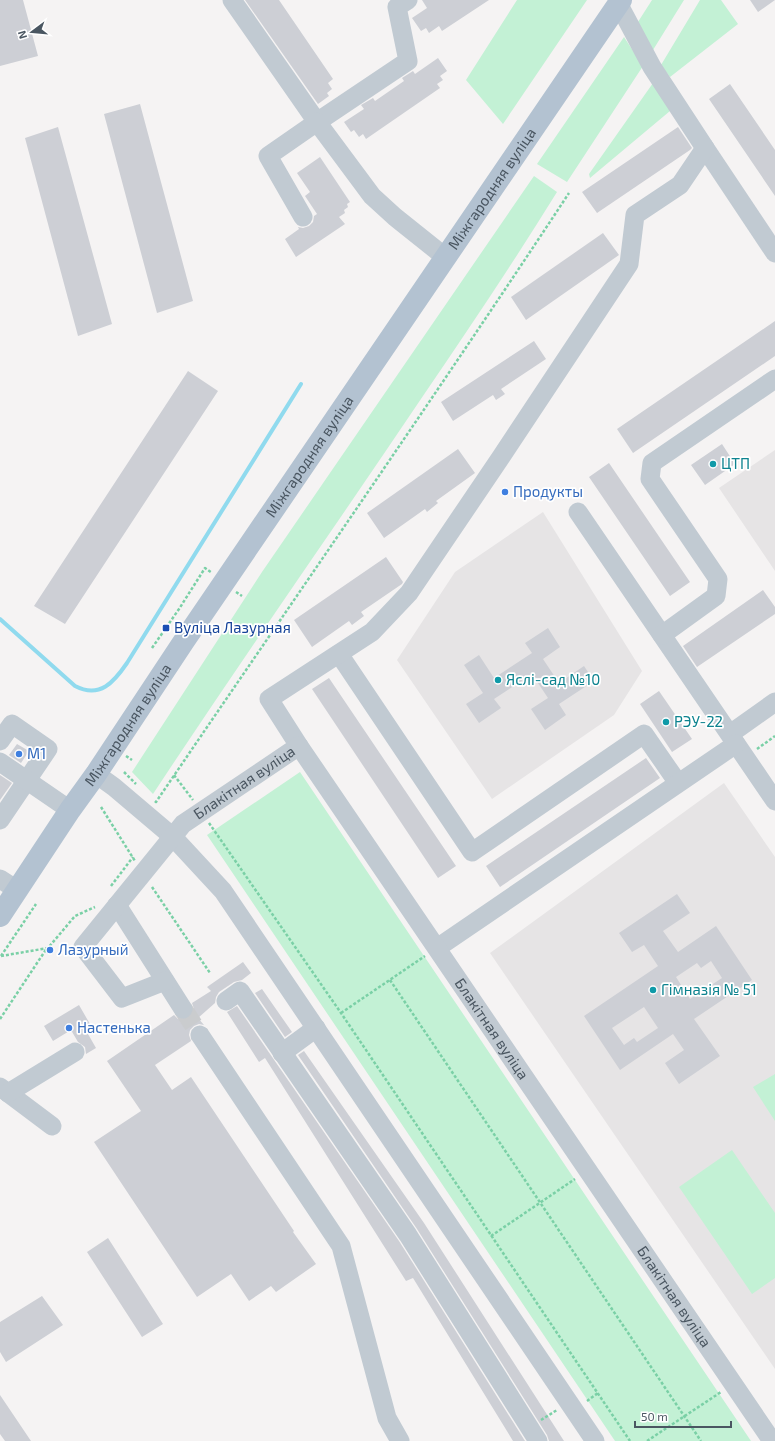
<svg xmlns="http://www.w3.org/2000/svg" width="775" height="1441" font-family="'Exo 2',sans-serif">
  <rect width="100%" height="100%" fill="#f5f3f3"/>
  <!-- education -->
  <path fill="#e6e4e5" d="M775,450V571L719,488Z
    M543,512L642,671L614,715L492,799L397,660L455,572Z
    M724,783L775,857V1369L490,953Z"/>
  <!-- green -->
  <path fill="#c3f1d5" d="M517,0H587L503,124L466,80Z
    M652,0H684L653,50L636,25Z
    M700,0H721L738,24L670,77L661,65Z
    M624,37L643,66L567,182L537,164Z
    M653,83L670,111L590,178L589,174Z
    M534,176L557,192C515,260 470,327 425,393C335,527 242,659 153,794L132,772L262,572Z
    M300,772L751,1441H615L207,835Z
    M775,1074V1121L753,1087Z
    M732,1150L775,1213V1278L752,1294L679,1187Z"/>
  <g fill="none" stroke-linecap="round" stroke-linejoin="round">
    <!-- stream -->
    <path stroke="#90daee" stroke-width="4" d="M0,619L75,686C100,699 114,682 127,663L301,384"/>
  </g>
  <!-- building -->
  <path fill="#cdcfd5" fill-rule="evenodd" d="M0,0H23L38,56L0,66Z
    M245,0H279L333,79L328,83L332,89L327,93L329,96L318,104Z
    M422,0H489L442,31L439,26L429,33L426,28L421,31L412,18L427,8Z
    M750,0H775L758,12Z
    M438,58L447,71L440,76L443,80L437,84L440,88L366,139L363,134L359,137L354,130L351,132L344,122L364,109L361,105L373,98L375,101L404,81L402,78L413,71L415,74Z
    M730,84L775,150V196L709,99Z
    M140,104L193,301L157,313L104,114Z
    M58,127L112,324L78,336L25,138Z
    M678,127L692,148L690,150L597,213L582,192Z
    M320,157L350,202L347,204L348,207L344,210L345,213L339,217L345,224L296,257L285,239L299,229L298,227L303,228L309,226L313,222L314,216L317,214L305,196L310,192L297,173Z
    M603,233L619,255L526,320L511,297Z
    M775,321V356L633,453L617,429Z
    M534,341L546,359L501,389L505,394L496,400L493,395L453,421L441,402Z
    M188,371L218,391L65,624L34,606Z
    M722,444L735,464L705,485L691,465Z
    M458,449L475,473L436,501L438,503L427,512L425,509L384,538L367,513Z
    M609,463L690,582L670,596L589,477Z
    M386,557L403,582L402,584L361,612L364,616L352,625L349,621L312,647L294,620Z
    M763,590L775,607V614L697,667L683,646Z
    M548,628L560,647L543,659L559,683L584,666L594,681L559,704L566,715L545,730L531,709L548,698L532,674L494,699L501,708L479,723L466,704L483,693L464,665L479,655L494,678L532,653L525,643Z
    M329,678L456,866L438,878L312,689Z
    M659,691L692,739L672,752L640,704Z
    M17,744L29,751L21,763L9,755Z
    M646,758L660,778L500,887L486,866Z
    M0,775L12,783L0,800Z
    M677,894L690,913L663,931L678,952L716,926L752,980L694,1019L720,1056L679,1084L665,1063L684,1050L673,1034L620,1070L584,1016L658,966L644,945L632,952L619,933ZM711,961L722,978L690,999L676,977L697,963L701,968ZM644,1007L658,1028L637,1042L634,1038L624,1045L612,1028Z
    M243,962L251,973L242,980L234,982L219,992L216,997L215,1003L198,1018L204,1025L199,1024L194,1026L190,1030L189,1035L191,1041L155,1065L172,1090L191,1077L294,1231L293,1232L316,1264L276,1292L271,1286L249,1301L231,1274L197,1297L94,1142L141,1111L107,1061L174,1015L178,1019L183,1020L189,1018L193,1014L194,1009L192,1003L211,991L207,987Z
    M262,989L292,1032L285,1037L255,993Z
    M79,1005L94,1031L88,1034L96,1048L86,1054L85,1047L78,1042L71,1030L53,1041L44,1026Z
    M237,1006L399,1241L525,1441H513L413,1278L406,1281L265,1058L259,1062L227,1012Z
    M304,1051L424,1223L564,1441H549L547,1435L417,1229L298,1055Z
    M108,1238L163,1324L142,1337L87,1252Z
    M42,1296L63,1325L6,1362L0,1352V1322Z
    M0,1395L31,1441H5L0,1434Z"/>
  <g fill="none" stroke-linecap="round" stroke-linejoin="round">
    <!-- minor-tunnel -->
    <path stroke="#caccce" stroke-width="19" stroke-dasharray="19 10" stroke-linecap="butt" d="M183,1009L200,1035"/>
    <!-- path -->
    <path stroke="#7ad0a6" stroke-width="2.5" stroke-dasharray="3 2" stroke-linecap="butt" d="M236,592L242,596
      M152,648L179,609L205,568L212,573
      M757,749L775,736
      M126,756L132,760
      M124,772L136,784
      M174,775L193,800
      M155,801L156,802C294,599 434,398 569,193
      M101,807L135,861
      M209,823L341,1013L630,1441
      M111,886L133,857
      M152,887L210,973
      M1,956L48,948L75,916L95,907
      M1,956L36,904
      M390,980L701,1441
      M341,1013L425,956
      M0,1019L47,948
      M491,1236L575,1179
      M587,1401L598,1393
      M541,1420L557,1410
      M647,1441L721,1392"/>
    <!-- minor -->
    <g stroke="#c1cad2" stroke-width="19">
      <path d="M232,0L317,122L408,61L397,7L408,0"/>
      <path d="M705,148L775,253"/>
      <path d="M303,217L268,156L317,122L372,196L395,217L445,257"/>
      <path d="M578,512L775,801"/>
      <path d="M662,635L716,596L718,579L650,479L652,463L775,379"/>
      <path d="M339,654L472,852L644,734L678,783"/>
      <path d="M730,734L775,702"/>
      <path d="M0,741L12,724L48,749L0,820"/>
      <path d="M299,746L269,699L372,632L409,593L501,457L629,264L635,215L680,185L705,148L652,67L619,5"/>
      <path d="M0,762L70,810"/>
      <path d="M96,774L114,787L173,837L223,891L595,1441"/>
      <path d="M0,879L17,890"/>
      <path d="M117,905L183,1009"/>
      <path d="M437,948L736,744"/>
      <path id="s1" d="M165,981L122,998L83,947L183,824L299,746L772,1441"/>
      <path d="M226,1001L240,991L408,1235L538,1441"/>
      <path d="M200,1035L341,1246L387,1418L400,1441"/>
      <path d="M282,1053L316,1028"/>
      <path d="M0,1087L52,1126"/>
      <path d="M8,1093L75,1052"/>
    </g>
    <!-- major -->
    <path stroke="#b3c2d1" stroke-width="22" id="s2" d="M0,916L70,810L96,774L184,641L621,0"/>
  </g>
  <!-- markers -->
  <g fill="#0f9aa8" stroke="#fff" stroke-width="1.5">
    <circle cx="713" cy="464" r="4"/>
    <circle cx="498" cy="680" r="4"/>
    <circle cx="666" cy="722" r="4"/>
    <circle cx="653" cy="990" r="4"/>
  </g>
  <g fill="#3f7fe0" stroke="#fff" stroke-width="1.5">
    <circle cx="505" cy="492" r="4"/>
    <circle cx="19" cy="754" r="4"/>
    <circle cx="50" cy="950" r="4"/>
    <circle cx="69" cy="1028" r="4"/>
  </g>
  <rect fill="#1a4fb4" stroke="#fff" stroke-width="1.5" x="162" y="624" width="8" height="8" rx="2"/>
  <g text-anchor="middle" stroke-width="3.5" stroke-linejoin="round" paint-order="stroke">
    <!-- street labels -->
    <g font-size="15" fill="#4a5661" stroke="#fff">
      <text dy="5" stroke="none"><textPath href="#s2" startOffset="878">Міжгародняя вуліца</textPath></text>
      <text dy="5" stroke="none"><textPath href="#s2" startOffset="554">Міжгародняя вуліца</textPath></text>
      <text dy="5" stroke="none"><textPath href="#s2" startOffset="230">Міжгародняя вуліца</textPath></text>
      <text dy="5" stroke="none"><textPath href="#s1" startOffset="343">Блакітная вуліца</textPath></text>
      <text dy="5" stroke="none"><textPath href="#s1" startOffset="751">Блакітная вуліца</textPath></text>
      <text dy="5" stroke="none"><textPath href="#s1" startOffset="1075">Блакітная вуліца</textPath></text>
    </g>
    <!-- culture labels -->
    <g font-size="15" fill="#0d838f" stroke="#fff" text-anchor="start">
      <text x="721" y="469">ЦТП</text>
      <text x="506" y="685">Яслі-сад №10</text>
      <text x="674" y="727">РЭУ-22</text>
      <text x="661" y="995">Гімназія № 51</text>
    </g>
    <!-- shop labels -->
    <g font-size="15" fill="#366cbe" stroke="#fff" text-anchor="start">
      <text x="513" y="497">Продукты</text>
      <text x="27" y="759">М1</text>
      <text x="58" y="955">Лазурный</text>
      <text x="77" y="1033">Настенька</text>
    </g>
    <!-- transit labels -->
    <g font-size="15" fill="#164399" stroke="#fff" text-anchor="start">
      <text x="174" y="633">Вуліца Лазурная</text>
    </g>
  </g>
  <!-- north arrow -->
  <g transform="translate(32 32) rotate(254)" stroke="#ffffff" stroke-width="3" paint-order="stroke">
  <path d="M0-3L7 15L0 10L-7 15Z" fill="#4a5661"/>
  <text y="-6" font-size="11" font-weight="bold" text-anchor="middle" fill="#4a5661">N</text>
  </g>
  <!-- scale -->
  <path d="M635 1421v6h96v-6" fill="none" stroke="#4a5661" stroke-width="2"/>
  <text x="641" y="1421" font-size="12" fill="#4a5661" stroke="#ffffff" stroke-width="3" paint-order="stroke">50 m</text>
</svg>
